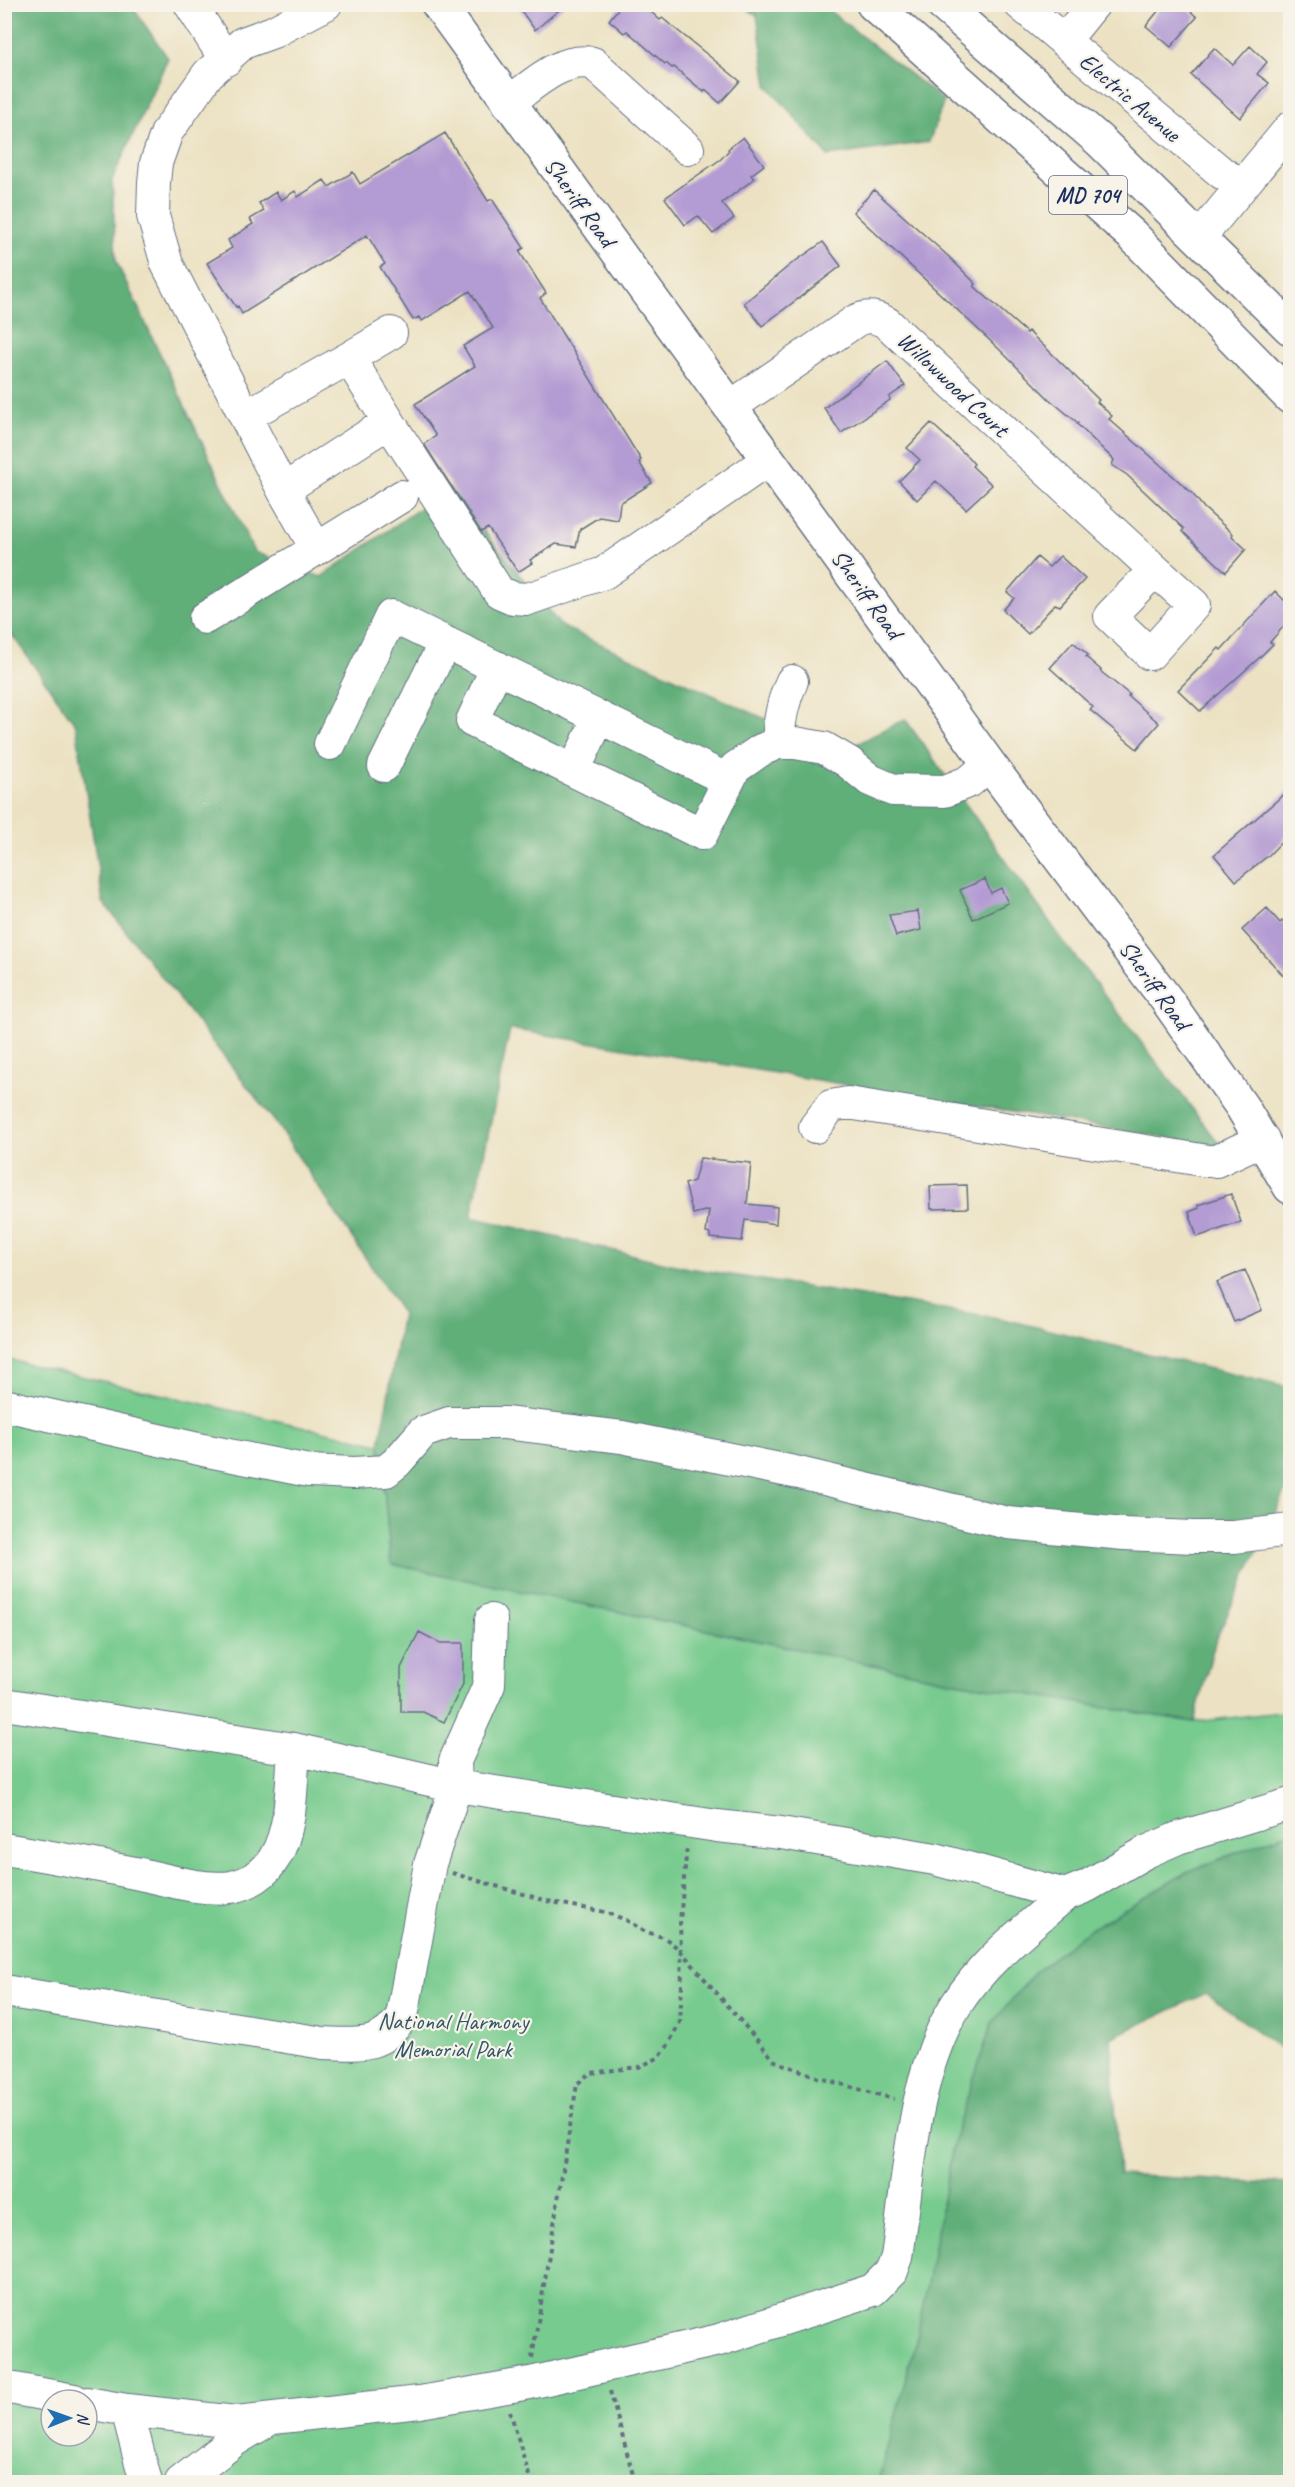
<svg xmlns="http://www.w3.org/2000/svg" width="1295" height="2487" font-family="Caveat,sans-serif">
  <rect width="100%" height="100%" fill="#f7f3e8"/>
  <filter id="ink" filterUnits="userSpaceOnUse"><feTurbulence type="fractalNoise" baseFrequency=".0167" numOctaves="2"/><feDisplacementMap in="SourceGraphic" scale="12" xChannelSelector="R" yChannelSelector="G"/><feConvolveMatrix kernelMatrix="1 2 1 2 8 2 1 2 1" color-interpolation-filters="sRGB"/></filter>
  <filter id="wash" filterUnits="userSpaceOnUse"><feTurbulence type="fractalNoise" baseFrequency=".008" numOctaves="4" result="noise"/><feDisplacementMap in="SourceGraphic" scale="24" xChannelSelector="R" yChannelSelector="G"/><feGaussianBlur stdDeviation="1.35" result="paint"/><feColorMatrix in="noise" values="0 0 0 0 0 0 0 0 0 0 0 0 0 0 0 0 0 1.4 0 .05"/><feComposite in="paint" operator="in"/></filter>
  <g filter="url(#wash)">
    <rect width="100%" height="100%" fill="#ece2c3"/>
    <!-- green -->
    <path fill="#77cb8e" stroke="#497d76" stroke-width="1.5" fill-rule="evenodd" d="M5,1359L380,1444L391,1564L950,1681L1194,1722L1290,1711V1832L1187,1872L917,2337L878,2482H5ZM51,2400H87V2436H51Z"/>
    <!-- forest -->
    <path fill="#61af79" stroke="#3e6f6c" stroke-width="1.5" d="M4,5H131L168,58L112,180L116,261L254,552L321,577L449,488L561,626L840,753L905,719L1066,945L1222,1147L510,1029L471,1217L688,1268L999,1318L1290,1388V1482L1216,1638L1194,1722L950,1681L391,1564L380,1444L402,1313L276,1123L103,902L76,725L5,625Z
      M740,5H822L944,101L929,142L828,156L767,85L757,15Z
      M1290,1832V2056L1206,1993L1111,2038L1119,2175L1290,2184V2482H878L917,2337L955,2135L992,2023L1036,1971L1087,1931L1187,1872Z"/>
    <g id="blocks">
      <!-- building -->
      <path fill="#b39bd3" d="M516,4H566L535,30Z
        M622,4H642L660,20L662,18L740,81L720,103L705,90L704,92L674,67L672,68L666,63L665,64L627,31L624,33L609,20Z
        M1164,4H1182L1197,17L1171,47L1146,26Z
        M1250,46L1267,62L1257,74L1269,83L1240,118L1191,75L1214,48L1233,65Z
        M445,133L488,201L492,199L524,248L519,251L546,293L540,298L641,460L639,462L652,483L620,503L618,520L599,517L580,529L576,547L556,544L530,560L532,563L518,572L488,528L481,532L424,444L436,436L415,404L475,366L463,346L493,328L470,291L422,321L419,317L413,320L380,267L385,264L367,235L242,314L238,306L236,307L207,263L232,248L228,240L253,224L250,219L264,211L259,203L276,192L281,200L295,191L298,197L324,180L329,187L353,172L360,184Z
        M743,137L764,165L751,175L754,179L722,203L734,218L713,234L698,216L685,225L665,198L721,159L729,150L728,149Z
        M874,190L948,256L976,284L974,286L1012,320L1027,333L1028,331L1046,348L1099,400L1097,402L1112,416L1109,419L1191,492L1204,508L1233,534L1232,536L1246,549L1226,572L1182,531L1184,529L1127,475L1112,465L1114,460L1077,424L1078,423L1049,399L1000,350L853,212Z
        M823,242L841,266L762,326L744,303L790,265Z
        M887,361L905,386L889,397L890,400L841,433L824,408Z
        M931,423L968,457L974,464L972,466L992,485L966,509L936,481L917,500L899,481L920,460L907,448Z
        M1060,556L1085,579L1060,606L1055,604L1028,634L1003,610L1014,598L1007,592L1037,557L1049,567Z
        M1275,591L1290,606V619L1270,642L1273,644L1259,658L1200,711L1178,690L1219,648L1221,650Z
        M1073,642L1088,655L1086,657L1101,670L1100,671L1130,695L1128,696L1159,723L1137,749L1090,710L1093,707L1050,668Z
        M1290,789V833L1269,855L1236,881L1214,855Z
        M985,879L991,893L1001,888L1008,903L973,919L960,890Z
        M1267,908L1280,923L1282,921L1290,930V983L1242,930Z
        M918,911L921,930L896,936L889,915Z
        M700,1158L751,1163L747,1204L777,1207L776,1224L745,1220L742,1241L710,1238V1234L706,1233L709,1210L693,1214L685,1184L694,1181Z
        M967,1185L968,1208L931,1209L930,1186Z
        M1231,1194L1241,1222L1197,1237L1189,1212L1199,1208L1198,1205Z
        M1245,1270L1262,1310L1234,1322L1217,1282Z
        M419,1632L440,1643H463V1684L444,1722L423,1712H401V1668Z"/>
    </g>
  </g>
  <g filter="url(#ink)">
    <use href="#blocks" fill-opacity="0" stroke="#646e81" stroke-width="1.5"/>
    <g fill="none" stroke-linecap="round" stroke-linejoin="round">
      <!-- minor casing -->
      <g stroke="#646e81" stroke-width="34">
        <path id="minor" d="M190,4L226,60
          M326,4L273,32L243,43L208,74L167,132L156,163L154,182L153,216L167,264L283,490L389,422L499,592L513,598L528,599L604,573L768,460
          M1020,4L1222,173L1230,178L1245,182
          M1064,41L1094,4
          M508,103C533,85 560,57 593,63L688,149
          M1200,237L1290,128
          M349,358L391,333
          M730,407L857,320C869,315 876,317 887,323L1155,570L1194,605L1150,654L1110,616L1155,570
          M246,416L349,358L389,422
          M283,490L316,548
          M205,618L402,496
          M497,667L472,721L702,834L735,768L761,750L778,743H795L824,748L848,762L870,780L893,790L945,791L970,781L989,764
          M778,743C779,721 782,702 792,681
          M330,744L391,616L728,780
          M384,766L445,642
          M574,771L599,717
          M815,1127L831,1106L848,1103L1208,1161H1216L1263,1139
          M4,1405L203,1450L309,1471L354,1473L386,1471L397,1462L423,1432L449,1423H505L622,1437L799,1473L1008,1523L1124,1534L1193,1537H1234L1290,1530
          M4,1704L294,1749L456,1786L717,1826L781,1833L935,1859L1065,1895L1087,1886L1146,1852L1178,1838L1290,1804
          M4,1849C50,1856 95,1865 140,1874C168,1880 202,1891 231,1887C249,1884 266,1873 275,1857C293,1827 291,1783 294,1749
          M4,1991L323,2043C356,2044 382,2049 402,2016L430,1864L456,1786L455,1761L489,1685L491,1620
          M4,2387L74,2400
          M87,2403L127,2410L236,2422L420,2402L530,2383L719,2340L873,2290L892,2271L897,2257C909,2175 912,2076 956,2005C984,1961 1027,1928 1065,1895
          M127,2410L146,2482
          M181,2482L235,2440L265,2422"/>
      </g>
      <!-- major casing -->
      <g stroke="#646e81" stroke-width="36">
        <path id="major" d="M438,4L989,764L1166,999L1242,1107L1290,1187
          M873,4L1132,235L1290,397
          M942,4L1100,141L1290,328"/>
      </g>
      <!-- path -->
      <path stroke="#646e81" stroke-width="4" stroke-dasharray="4.5 4.5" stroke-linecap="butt" d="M452,1873L547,1901L605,1912L626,1920L644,1931L665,1938L679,1949L775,2061L820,2078L894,2099
        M532,2358L577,2084L590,2073L639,2067L658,2058L667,2047L680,2022L682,1984L680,1921L687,1846
        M610,2391L635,2482
        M510,2411L531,2482"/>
      <!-- minor -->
      <use href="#minor" stroke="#fff" stroke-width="32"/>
      <!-- major -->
      <use href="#major" stroke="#fff" stroke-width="33"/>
    </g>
  </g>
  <g text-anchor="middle" stroke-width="4.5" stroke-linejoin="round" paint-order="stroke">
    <!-- shield labels -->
    <rect fill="#f7f3e8" stroke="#5d6a87" stroke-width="1.5" x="1049" y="176" width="78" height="38" rx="4.5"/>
    <g font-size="22" font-weight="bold" fill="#1b2f5e">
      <text x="1088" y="203">MD 704</text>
    </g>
    <!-- street labels -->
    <g font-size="24" fill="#1b2f5e" stroke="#f7f3e8">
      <text transform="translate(1130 97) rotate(40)" y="8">Electric Avenue</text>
      <text transform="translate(580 202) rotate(54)" y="8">Sheriff Road</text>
      <text transform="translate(953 384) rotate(43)" y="8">Willowwood Court</text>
      <text transform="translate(867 594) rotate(54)" y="8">Sheriff Road</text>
      <text transform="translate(1155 985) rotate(54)" y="8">Sheriff Road</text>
    </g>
    <!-- park labels -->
    <g font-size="24" fill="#32566a" stroke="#f7f3e8">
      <text x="453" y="2029">National Harmony<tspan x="453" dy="28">Memorial Park</tspan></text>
    </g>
  </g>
  <!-- margin -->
  <rect width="1295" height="2487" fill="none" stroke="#f7f3e8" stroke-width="24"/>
  <!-- north arrow -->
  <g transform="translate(69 2418) rotate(89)"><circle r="28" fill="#f7f3e8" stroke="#9fa5b1" stroke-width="1.5"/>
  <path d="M0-4.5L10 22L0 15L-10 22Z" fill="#1f6fb2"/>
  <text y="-9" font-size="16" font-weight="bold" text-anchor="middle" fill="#1b2f5e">N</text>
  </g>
</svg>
